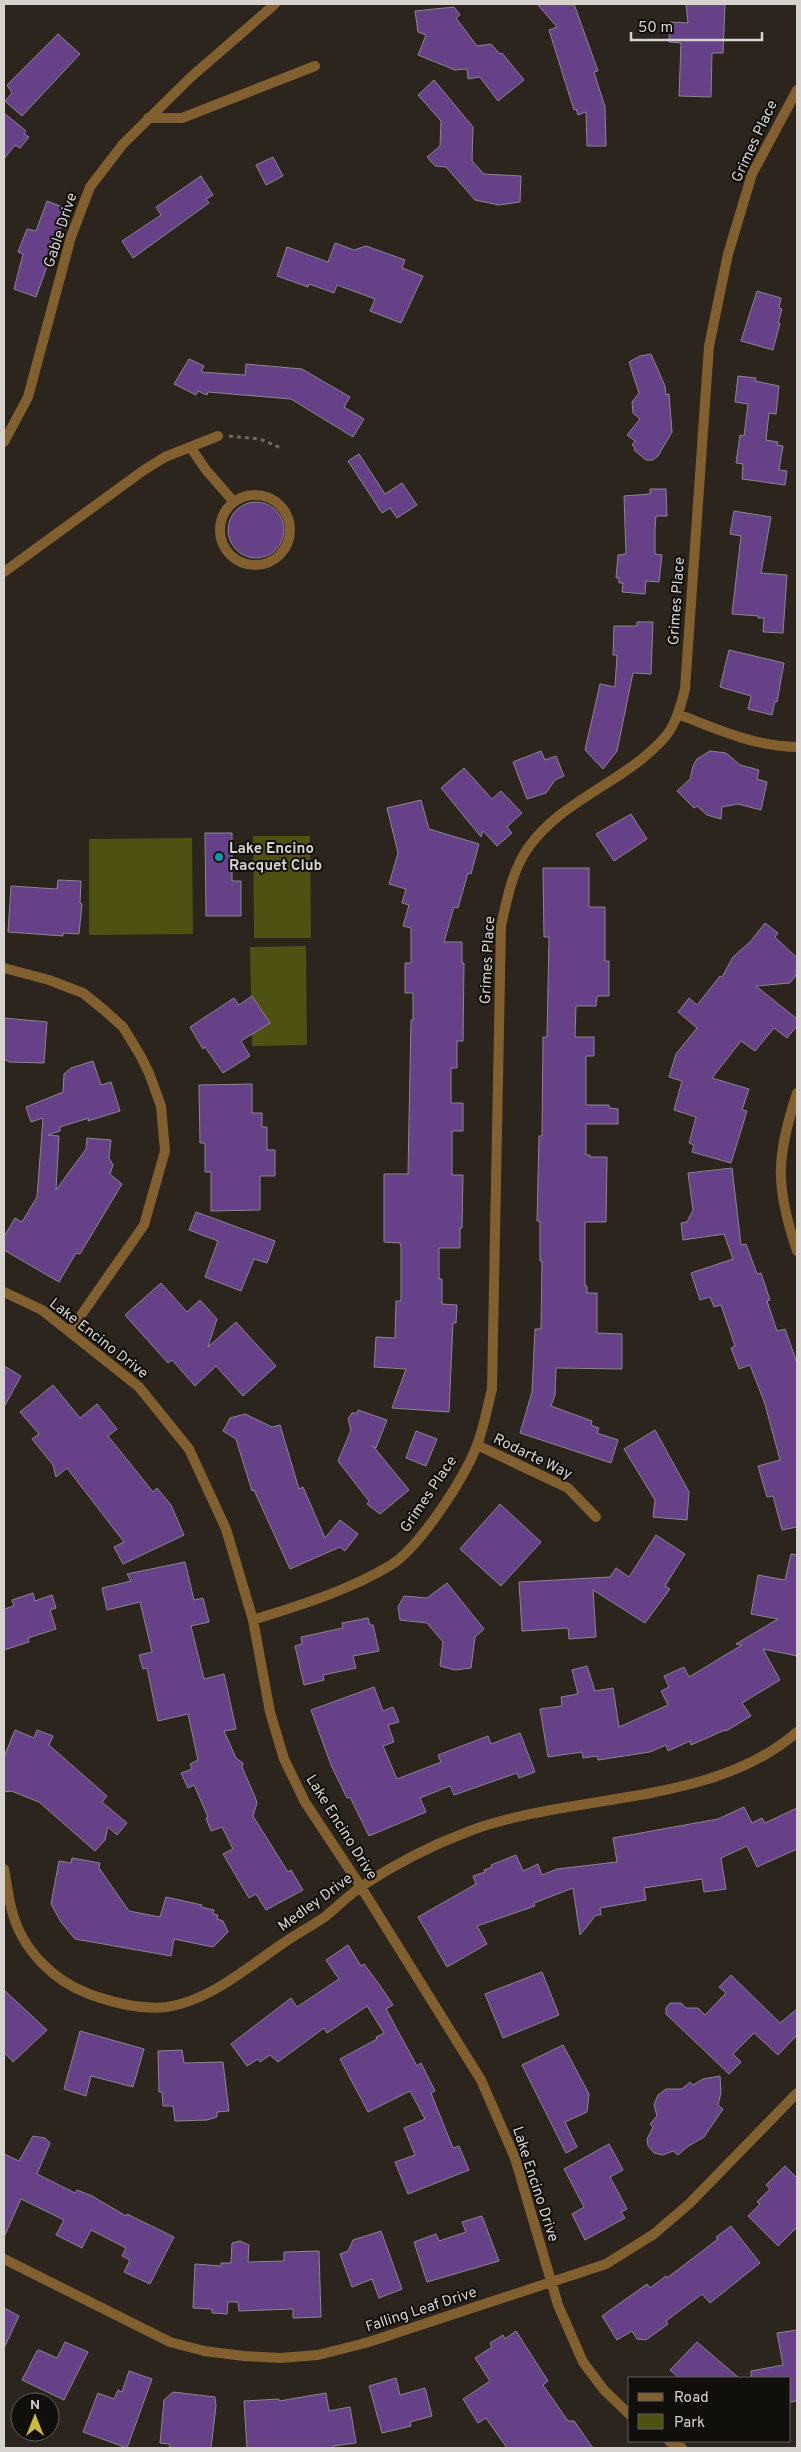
<svg xmlns="http://www.w3.org/2000/svg" width="801" height="2452" font-family="Overpass,sans-serif">
  <rect width="100%" height="100%" fill="#2b251e"/>
  <!-- green -->
  <path fill="#4e5112" d="M253,836H310L311,938H254Z
    M192,838L193,934L89,935V839Z
    M306,946L307,1045L252,1046L250,947Z"/>
  <!-- building -->
  <path fill="#664187" stroke="#8b8690" d="M537,4H574L598,71L594,72L605,107L606,146H587L586,112L578,115L576,109L574,110L549,30L557,27Z
    M686,4H725L723,53H712L711,97L679,96L681,43L669,42L670,22L688,23Z
    M454,7L460,15L456,18L477,46L491,44L500,54L502,53L524,80L498,101L480,77L468,79L467,69L455,70L418,55L426,35L418,32L415,11Z
    M58,34L80,54L22,116L5,101L12,93L7,85Z
    M434,80L473,127L472,161L484,174L521,176L520,202L499,205L475,200L446,167L435,166L427,157L440,146L441,121L418,95Z
    M4,113L26,131L24,134L29,137L20,148L15,145L4,159Z
    M273,157L283,176L266,185L256,165Z
    M201,176L213,195L206,199L209,203L133,258L122,241L161,215L156,207Z
    M47,201L68,209L36,297L14,289L23,254L18,252L27,229L36,231Z
    M335,243L354,250L366,246L405,260L402,268L423,276L401,323L370,311L375,299L337,285L334,293L309,284L308,287L277,276L287,247L328,262Z
    M757,291L781,298L779,308L782,309L778,323H780L773,350L741,341Z
    M651,354L665,386L666,395L669,394L672,432L658,456L653,460H646L634,450L635,448L632,445L635,441L627,435L640,419L633,413L632,402L639,393L629,362L640,356Z
    M189,359L204,366L201,372L245,375L246,364L302,369L350,397L344,407L364,419L353,437L291,399L208,392L207,395L198,391L196,395L174,384Z
    M738,376L756,378L755,381L779,386L776,414L769,413L766,440L778,442L777,445L783,446L779,470L787,471L785,485L742,479L743,464L736,463L740,435L744,436L748,404L735,402Z
    M359,454L385,494L402,483L417,505L397,518L390,508L382,513L348,461Z
    M650,489H666L667,516H656L655,529V554L662,555L659,582L646,581L645,594L622,592L623,583H619V578H616L618,555L626,554L624,496L650,494Z
    M228 530a28 28 0 1 1 56 0a28 28 0 1 1-56 0Z
    M734,511L771,517L761,573L787,575L783,633L763,632L764,618H758V616L732,614L741,536L730,534Z
    M637,622H653L651,674L633,673L617,751L603,769L585,750L600,684L615,687L617,655H613L614,626H637Z
    M729,650L784,663L777,702L775,701L772,715L748,709L751,696L720,687Z
    M541,751L545,760L556,756L564,776L555,780L546,793L527,799L513,762Z
    M710,751L726,753L740,765L759,770L757,779L767,782L761,810L738,804L722,807L721,819L707,815L697,806L694,808L677,791L690,779L693,766L697,759Z
    M464,768L492,799L501,791L522,813L507,827L512,833L497,846L483,831L481,837L441,788Z
    M421,800L429,829L479,844L471,874L468,873L458,908L454,907L444,942H462V963H464L463,1041H457V1068H451V1103H463V1131H452V1175H463L462,1228H460V1248H439V1279H442V1304L457,1305L456,1323H453L449,1412L392,1408L406,1369L374,1367L376,1337L395,1338L396,1301H401V1247L400,1243L384,1242V1174H408L411,1020H413V993H405V963H411V928L403,926L409,905L402,903L406,889L389,884L398,853L387,808Z
    M631,814L647,839L614,861L596,834Z
    M205,833H232V881H241V916H206Z
    M543,868H589V907H605V961H609V996H597L596,1006H576L575,1037H594V1056H586V1105H609V1108L618,1109V1124H586V1155H590V1157H607L606,1222H585V1286H587V1293H597V1333L622,1334V1369L556,1368L555,1395L551,1406L592,1421L591,1425L599,1428L597,1433L618,1440L611,1463L520,1433L532,1392L535,1329H541L542,1261H540V1221H537L539,1136H542L543,1037H547L549,937H544Z
    M58,880L81,881L80,903L82,904L79,934L63,933V936L8,932L11,886L57,889Z
    M765,923L778,933L775,937L797,958L796,975L790,983L756,986L797,1019V1026L787,1038L774,1028L755,1051L741,1041L712,1078L749,1089L742,1110L747,1111L731,1163L692,1152L694,1145L689,1143L696,1117L674,1110L682,1081L669,1077L676,1054L697,1028L678,1012L689,998L697,1005L720,976L722,977L733,957L750,942Z
    M252,996L270,1023L241,1041L250,1056L223,1073L205,1047L203,1049L190,1027L234,998L239,1005Z
    M4,1018L47,1022L44,1063L9,1062L4,1059Z
    M93,1061L101,1085L111,1082L120,1111L88,1121L89,1118L60,1127V1131L48,1135L59,1136L56,1190L86,1149L87,1138L111,1140L109,1158L113,1165L110,1174L122,1184L80,1254L76,1253L59,1282L4,1250V1237L15,1218L22,1222L37,1197L43,1118L31,1122L26,1107L63,1092L64,1074L71,1068Z
    M252,1084V1113H262V1127H267V1150H275V1176H260V1210L211,1211V1172H205V1143H200L199,1085Z
    M732,1168L741,1245L746,1244L757,1274L761,1273L770,1300L767,1301L777,1331L785,1329L797,1363V1527L782,1530L773,1496L767,1497L758,1466L780,1460L765,1404L750,1365L739,1369L731,1348L735,1346L721,1305L714,1307L710,1297L700,1300L691,1273L733,1259L724,1234L683,1240L681,1223L687,1222L693,1210L688,1173Z
    M196,1212L275,1241L267,1263L254,1259L241,1291L205,1277L218,1241L189,1230Z
    M161,1283L187,1312L200,1300L217,1319L208,1347L236,1322L276,1366L243,1396L216,1366L195,1386L172,1360L168,1363L125,1315Z
    M4,1366L21,1376L4,1407Z
    M53,1385L80,1418L97,1404L117,1429L108,1436L153,1492L157,1488L171,1505L184,1535L123,1564L114,1547L124,1542L67,1468L56,1477L53,1465L32,1439L39,1434L20,1412Z
    M358,1410L387,1420L376,1448L373,1446L409,1490L380,1514L367,1504L369,1501L338,1461L351,1430L348,1419L352,1413H357Z
    M245,1414L272,1427L280,1425L299,1489L303,1487L325,1538L340,1520L358,1534L345,1551L340,1547L290,1569L254,1490L252,1491L236,1439L223,1431L230,1418Z
    M655,1430L689,1492L687,1520L653,1517L655,1500L624,1449Z
    M416,1431L437,1439L426,1466L406,1458Z
    M500,1504L541,1542L501,1586L460,1549Z
    M656,1535L685,1554L665,1586L670,1589L645,1623L593,1590L596,1637L569,1639L568,1628L522,1631L519,1582L610,1577L616,1568L629,1577Z
    M791,1554L797,1555V1656L763,1649L780,1680L742,1703L751,1716L726,1731L725,1730L691,1745L690,1741L668,1751L666,1745L650,1752L598,1760L597,1756L583,1758L582,1752L548,1757L540,1709L562,1706L561,1697L578,1694L572,1670L587,1666L595,1691L613,1688L619,1727L668,1705L661,1691L669,1687L664,1676L684,1667L689,1677L742,1645L736,1644L778,1619L751,1614L758,1575L785,1580Z
    M185,1562L194,1600L203,1598L209,1622L191,1626L204,1679L224,1674L236,1729L224,1731L236,1758L243,1763L242,1767L255,1797L257,1803L253,1816L288,1872L291,1870L303,1890L266,1910L256,1894L249,1898L223,1854L233,1849L222,1827L211,1831L206,1818L208,1817L194,1785L188,1788L181,1773L192,1769L190,1764L198,1760L188,1714L158,1721L147,1668L143,1669L139,1655L152,1652L140,1602L107,1610L102,1588L131,1581L127,1574Z
    M447,1583L484,1629L475,1637L471,1668L455,1670L440,1666L443,1642L427,1623L400,1620L398,1607L404,1596L427,1598Z
    M33,1593L35,1601L52,1595L56,1608L50,1610L56,1629L28,1638L29,1642L4,1650V1609L14,1606L12,1600Z
    M368,1618L370,1625H373L379,1651L353,1656L356,1668L323,1675L324,1680L304,1685L295,1646L302,1644L301,1637L343,1628L342,1623Z
    M374,1687L383,1711L393,1707L399,1722L388,1725L394,1742L383,1746L397,1779L441,1762L438,1755L488,1736L491,1744L520,1733L535,1772L519,1778L517,1773L454,1795L450,1786L420,1798L426,1812L369,1836L350,1797L347,1798L331,1765L311,1710Z
    M15,1730L34,1738L37,1730L53,1736L49,1745L107,1796L102,1802L127,1823L117,1835L108,1827L105,1840L95,1851L39,1802L11,1791L4,1792V1757Z
    M744,1807L752,1823L762,1818L765,1823L797,1808V1849L757,1867L747,1846L721,1858L726,1889L704,1892L702,1879L644,1888L646,1900L600,1908L601,1915H596L580,1935L573,1888L534,1903L535,1906L477,1926L487,1944L447,1967L418,1917L476,1884L473,1876L485,1872L484,1870L492,1867L491,1865L516,1855L523,1871L538,1864L542,1875L557,1869L617,1862L613,1838L718,1819Z
    M72,1858L100,1863L99,1868L129,1911L160,1917L166,1897L202,1905L201,1907L214,1910L213,1914L218,1915L217,1919L223,1921L228,1932L213,1947L174,1939L171,1956L75,1939L61,1922L51,1904L59,1861L71,1863Z
    M348,1945L361,1966L364,1964L381,1987L393,2005L386,2009L417,2066L421,2063L435,2091L431,2093L453,2148L459,2146L469,2170L408,2194L395,2162L415,2155L404,2128L425,2119L410,2091L368,2112L340,2059L377,2039L376,2037L384,2033L367,2006L327,2033L324,2028L278,2062L270,2055L260,2062L258,2059L247,2066L231,2044L291,1998L297,2007L339,1979L326,1960Z
    M542,1972L559,2015L503,2038L485,1994Z
    M731,1975L780,2023L797,2009V2035L778,2055L754,2033L733,2054L741,2062L729,2074L666,2014V2008L670,2003H681L686,2008H698L705,2015L726,1993L719,1987Z
    M4,1990L47,2030L13,2062L4,2052Z
    M80,2031L144,2049L133,2087L91,2076L86,2096L64,2089Z
    M563,2045L589,2094L587,2112L565,2122L577,2147L566,2153L522,2065Z
    M182,2050L184,2063L223,2062L229,2111L217,2112V2117L207,2120L175,2121L173,2106H163L162,2092H159L158,2051Z
    M720,2076L721,2093L718,2105L723,2109L704,2137L687,2147L678,2155L673,2151L663,2155L654,2153L648,2146L647,2139L653,2127L650,2124L657,2116L654,2105L658,2095L666,2089H682L690,2082L693,2085L703,2079Z
    M33,2136L45,2138L50,2143L37,2174L75,2193L77,2190L92,2196L126,2216L127,2214L174,2237L150,2284L124,2272L130,2260L122,2256L126,2248L91,2230L82,2248L56,2235L64,2220L21,2199L4,2237V2154L19,2161Z
    M609,2144L623,2170L610,2177L627,2209L621,2212L625,2218L585,2240L572,2214L584,2207L564,2169Z
    M785,2166L797,2178V2227L778,2246L748,2216L760,2204L757,2202L770,2189L766,2185Z
    M482,2216L499,2261L427,2282L414,2242L436,2234L439,2241L466,2232L462,2222Z
    M731,2226L760,2263L710,2303L702,2294L666,2321L668,2324L646,2340L637,2339L632,2331L617,2340L602,2316L647,2284L650,2288L666,2276L667,2278L718,2239L716,2237Z
    M381,2231L402,2289L379,2298L372,2279L352,2287L340,2254L348,2251L353,2240Z
    M240,2241L249,2245L248,2262L284,2261V2252L319,2251L321,2317L293,2318V2309L239,2311L238,2302H228L227,2314L212,2313V2309L193,2308L195,2264L221,2266V2263H231L232,2243Z
    M4,2308L19,2316L4,2348Z
    M797,2330V2401L790,2402V2378H751V2371L783,2365L777,2333Z
    M516,2331L548,2381L543,2385L568,2421H574L593,2448H507L486,2418L478,2423L463,2399L490,2381L475,2358L492,2347L490,2343L503,2335L505,2339Z
    M65,2342L88,2352L64,2400L22,2380L37,2351L39,2350L57,2358Z
    M697,2342L739,2378H679L670,2370Z
    M129,2371L152,2379L127,2448L83,2432L98,2393L114,2399L118,2390L122,2392Z
    M396,2378L400,2395L425,2388L432,2416L410,2422L411,2426L382,2433L369,2386Z
    M173,2392L215,2397L216,2406L211,2448H169L170,2444L160,2443L164,2400Z
    M326,2393L329,2411L350,2407L356,2443L333,2446V2448H247L244,2401L279,2399V2401Z"/>
  <g fill="none" stroke-linecap="round" stroke-linejoin="round">
    <!-- path -->
    <path stroke="#6c6761" stroke-width="3" stroke-dasharray="4 4" stroke-linecap="butt" d="M229,436L260,439L281,448"/>
    <!-- lane -->
    <path stroke="#815f2e" stroke-width="10" d="M148,118H182L315,66
      M191,448L206,470L234,502
      M220 530a35 35 0 1 1 70 0a35 35 0 1 1-70 0Z"/>
    <!-- street -->
    <path stroke="#815f2e" stroke-width="10" d="M4,442L28,397L71,237L90,187L123,144L191,77L275,4
      M4,572L144,470L165,457L218,436
      M678,714C718,730 754,746 797,747
      M4,968L49,980L83,993L104,1010L123,1027L140,1055L149,1073L161,1106L165,1151L144,1225L70,1331
      M797,1093C776,1158 775,1186 797,1251
      M4,1292L42,1310L139,1387L189,1449L226,1529L253,1620L270,1712L284,1759L305,1802L361,1887L481,2080L515,2158L558,2305L583,2362L604,2390L630,2415
      M477,1445L568,1488L596,1517
      M253,1620C300,1605 348,1591 391,1565C420,1547 465,1477 477,1445C484,1427 487,1408 492,1389L501,926C507,899 512,871 528,848C562,799 626,782 665,737C676,724 681,705 685,689L709,346L728,254L752,174L797,90
      M4,1869C7,1883 8,1897 12,1911C22,1949 52,1980 89,1994C114,2003 140,2010 167,2007C209,2001 248,1967 282,1944C296,1934 312,1926 326,1916C338,1906 349,1895 362,1886C395,1864 430,1846 467,1832C571,1792 712,1807 797,1732
      M4,2259L170,2342L204,2351L244,2356L280,2358L318,2355L369,2342L606,2264L654,2234L690,2203L797,2093
      M669,2441L682,2448"/>
  </g>
  <!-- markers -->
  <circle fill="#0f9aa8" stroke="#110f0c" stroke-width="2" cx="219" cy="857" r="5"/>
  <g text-anchor="middle" stroke-width="4" stroke-linejoin="round" paint-order="stroke">
    <!-- street labels -->
    <g font-size="15" fill="#d6d3ce" stroke="#110f0c">
      <text transform="translate(754 141) rotate(-65)" y="5">Grimes Place</text>
      <text transform="translate(60 230) rotate(-72)" y="5">Gable Drive</text>
      <text transform="translate(676 601) rotate(-86)" y="5">Grimes Place</text>
      <text transform="translate(487 960) rotate(-87)" y="5">Grimes Place</text>
      <text transform="translate(99 1338) rotate(38)" y="5">Lake Encino Drive</text>
      <text transform="translate(533 1456) rotate(26)" y="5">Rodarte Way</text>
      <text transform="translate(428 1494) rotate(-56)" y="5">Grimes Place</text>
      <text transform="translate(342 1827) rotate(58)" y="5">Lake Encino Drive</text>
      <text transform="translate(315 1902) rotate(-36)" y="5">Medley Drive</text>
      <text transform="translate(536 2184) rotate(72)" y="5">Lake Encino Drive</text>
      <text transform="translate(421 2309) rotate(-18)" y="5">Falling Leaf Drive</text>
    </g>
    <!-- poi labels -->
    <g font-size="15" font-weight="bold" fill="#d6d3ce" stroke="#110f0c" text-anchor="start">
      <text x="229" y="853">Lake Encino<tspan x="229" dy="17">Racquet Club</tspan></text>
    </g>
  </g>
  <!-- border -->
  <rect width="801" height="2452" fill="none" stroke="#d6d3ce" stroke-width="10"/>
  <!-- legend -->
  <rect x="628" y="2377" width="162" height="65" fill="#110f0c" stroke="#605d5a"/>
  <rect x="638" y="2393" width="25" height="8" fill="#815f2e" stroke="#605d5a"/>
  <text x="674" y="2402" font-size="15" fill="#d6d3ce">Road</text>
  <rect x="638" y="2414" width="25" height="15" fill="#4e5112" stroke="#605d5a"/>
  <text x="674" y="2427" font-size="15" fill="#d6d3ce">Park</text>
  <!-- north arrow -->
  <g transform="translate(35 2417)"><circle r="24" fill="#110f0c" stroke="#605d5a"/>
  <path d="M0-4L9 19L0 12L-9 19Z" fill="#caba3a"/>
  <text y="-8" font-size="14" font-weight="bold" text-anchor="middle" fill="#d6d3ce">N</text>
  </g>
  <!-- scale -->
  <path d="M631 32v8h131v-8" fill="none" stroke="#d6d3ce" stroke-width="2.5"/>
  <text x="638" y="32" font-size="15" fill="#d6d3ce" stroke="#110f0c" stroke-width="4" paint-order="stroke">50 m</text>
</svg>
